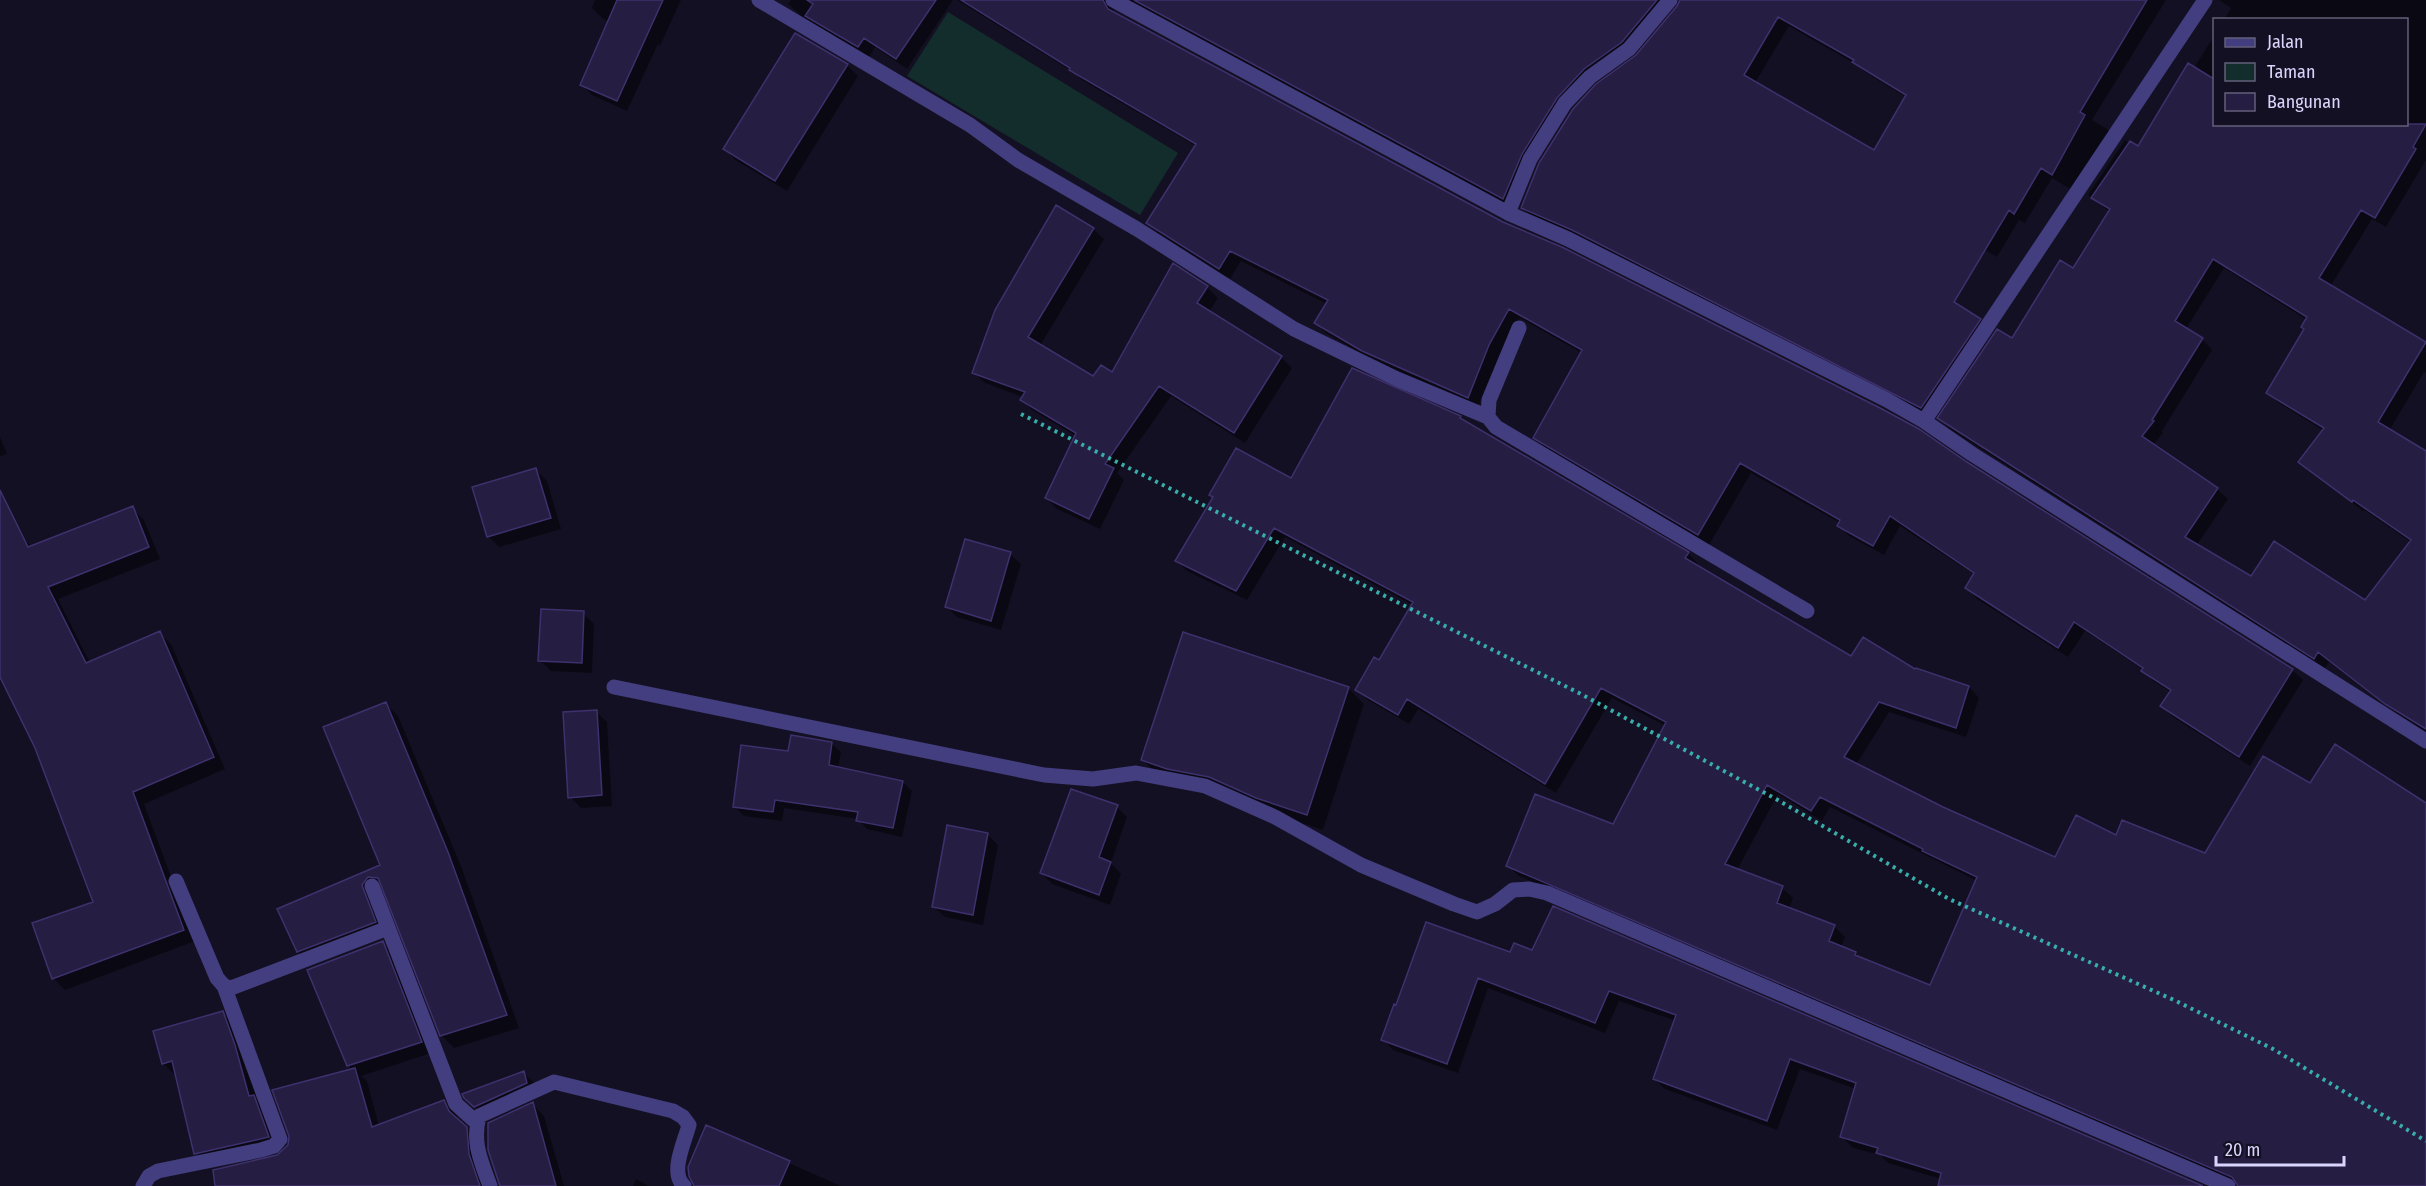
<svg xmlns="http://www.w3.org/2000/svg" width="2426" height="1186" font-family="'Fira Sans Condensed',sans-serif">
  <rect width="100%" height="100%" fill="#141023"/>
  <!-- green -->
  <path fill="#132d2c" d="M948,12L1178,153L1140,215L907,76Z"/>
  <!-- shadow -->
  <path fill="#0007" fill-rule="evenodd" d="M595,0H681L660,46L658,44L627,111L592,95L582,85L609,22L602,18L592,8Z
    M791,0H953L907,69L875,47L869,57L803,17L788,4Z
    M957,0H1673L1567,108L1532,165L1514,209L1119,1L1113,11L1503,223L1966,463L2292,670L2303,680L2250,766L2173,717L2162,706L2171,692L2153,681L2144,670L2085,631L2068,657L1977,599L1967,588L1975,575L1900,526L1884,555L1849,536L1839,525L1840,523L1751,473L1709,545L1545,448L1535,437L1582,353L1520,318L1499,356L1478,407L1374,361L1326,333L1316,323L1327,304L1241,261L1230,279L1158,233L1148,223L1196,146L1082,80L1075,73Z
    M1680,0H2166L2092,120L2107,129L2117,140L2080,195L2052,178L2025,223L2019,220L1997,257L1872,184L1906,97L1865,72L1859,66L1789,26L1755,83L1802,209L1980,320L1990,330L1932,418L1533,218L1522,207L1638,56L1679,7Z
    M2219,0H2426V160L2386,227L2372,219L2330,287L2426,344V373L2424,372L2389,431L2426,453V732L2398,714L2329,662L2325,668L1950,429L1939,418L2013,340L2073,270L2110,212L2088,195L2125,140L2138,148L2194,68L2214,36V124H2406V20H2224L2231,8ZM2224,268L2307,320L2305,329L2268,393L2279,403L2324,431L2300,462L2311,472L2363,511L2364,510L2411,542L2366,602L2252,578L2197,545L2228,499L2217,489L2153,445L2163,433L2162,431L2212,350L2202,339L2186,329Z
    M847,65L858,76L787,191L735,160L725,149Z
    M1093,229L1104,239L1040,346L1094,378L1113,374L1207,287L1218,298L1209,312L1281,357L1292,368L1245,443L1171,396L1117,473L1124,480L1100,529L1057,509L1046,498L1076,436L1032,410L1022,400L1023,397L985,383L974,373Z
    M1460,417L1467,424L1688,553L1698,564L1697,566L1852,658L1916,672L1917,670L1969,687L1979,698L1966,737L1889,712L1856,765L1943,808L2056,859L2117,837L2205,855L2310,785L2426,805V1186H2238L1519,876L1508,866L1614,826L1666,726L1612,698L1556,793L1418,709L1409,724L1368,700L1357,690L1379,662L1413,605L1285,537L1247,600L1187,571L1177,561L1292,480ZM1778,794L1822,821L1830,807L1977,881L1930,987L1862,960L1855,953L1841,947L1845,937L1834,926L1789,909L1793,898L1782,888L1737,870Z
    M0,437L7,454L0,456Z
    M536,470L547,481L561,529L499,547L488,536Z
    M132,508L144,520L160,559L58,599L90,663L159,633L171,644L225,769L144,804L195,941L65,990L53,978L95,903L36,748L0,672V547L21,536L32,547Z
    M1010,554L1021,564L1001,630L957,617L946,606Z
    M583,613L594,624L592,673L551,671L540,660Z
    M1348,688L1364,704L1323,830L1159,776L1143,760Z
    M385,703L398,716L461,866L519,1028L454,1048L442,1036L384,889H381L387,935L311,964L298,952L279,910L382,866Z
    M596,712L607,722L612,806L581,808L570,797Z
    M831,743L841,752L838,768L903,782L912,791L902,837L867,829L858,819L784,808L782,821L744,816L735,807L790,752Z
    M1117,807L1127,817L1111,863L1121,874L1110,905L1052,884L1042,873Z
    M987,834L998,845L983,925L945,917L934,907Z
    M382,942L393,953L431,1053L361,1076L367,1081L379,1126L444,1102L456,1114L460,1122L478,1141L486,1186H320L353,1070L348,1065Z
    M1511,954L2200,1186H1939L1941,1179L1888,1163L1880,1155L1853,1148L1842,1137L1856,1089L1800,1069L1777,1130L1665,1089L1654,1079L1676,1021L1619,1001L1605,1033L1488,988L1458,1073L1393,1050L1383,1039Z
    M223,1013L233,1024L246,1058L257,1101L264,1107L278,1148L207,1164L196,1153L177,1074H174L163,1063Z
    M523,1072L534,1083L477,1109L466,1097Z
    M532,1104L544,1116L564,1186H501Z
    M707,1127L841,1186H695Z
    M636,1179L649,1186H633Z"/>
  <!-- building -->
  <path fill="#261d43" stroke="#3e316d" stroke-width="1.5" fill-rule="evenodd" d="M617,0H663L617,101L580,85Z
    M807,0H936L896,59L864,38L858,47L805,16L813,4Z
    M961,0H1103L1108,9L1503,222L1564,248L1882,409L1919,429L1967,462L2293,669L2239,757L2160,706L2171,690L2141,671L2143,668L2074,622L2058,648L1965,588L1974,573L1890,516L1873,546L1837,526L1840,520L1740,463L1698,535L1533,438L1582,350L1509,309L1489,345L1468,398L1362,351L1314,323L1328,300L1230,251L1219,269L1146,223L1196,144L1069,70L1070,68Z
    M1134,0H1657L1622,42L1584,69L1557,98L1522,154L1503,199Z
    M1680,0H2147L2080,112L2085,115L2052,175L2041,168L2014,214L2009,210L1954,302L1981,319L1921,408L1572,230L1521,208L1539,163L1573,109L1596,84L1636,55L1677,6ZM1778,17L1854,60L1852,62L1906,95L1874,150L1744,75Z
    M795,33L848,64L775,181L723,149Z
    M2188,63L2214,79V124H2426L2413,147L2416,149L2375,218L2361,210L2319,278L2426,342L2378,422L2426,451V729L2385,704L2318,652L2314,659L1937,418L1997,329L2012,338L2060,260L2073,268L2110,209L2091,198L2130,141L2138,146ZM2213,259L2307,317L2301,327L2304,329L2266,393L2324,428L2298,462L2352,502L2353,500L2411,540L2365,600L2274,541L2251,576L2185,537L2218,488L2142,436L2154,421L2152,420L2203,338L2175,321Z
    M1056,205L1094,228L1028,337L1093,376L1101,365L1112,372L1173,263L1208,286L1197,303L1282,356L1234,433L1159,386L1105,464L1114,468L1089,519L1045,498L1076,433L1020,400L1025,392L972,373L995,310Z
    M1352,368L1461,416L1460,418L1689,552L1685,558L1851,656L1863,637L1915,669L1916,668L1969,686L1956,728L1879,702L1844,757L1943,807L2055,857L2076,815L2116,835L2122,820L2205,853L2263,756L2310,783L2335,744L2426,803V1186H2238L2232,1177L1506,866L1535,794L1613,824L1666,722L1601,688L1545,784L1407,699L1398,715L1355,690L1374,657L1379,660L1413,602L1274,528L1236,591L1175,561L1213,497L1209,495L1236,448L1291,478ZM1767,785L1811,811L1820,797L1923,849L1922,851L1977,877L1930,985L1855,955L1856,952L1829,941L1835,925L1777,903L1783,886L1725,864Z
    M536,468L551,518L487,537L472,487Z
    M0,490L28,547L133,506L149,547L48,587L86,663L160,631L214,757L133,792L184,930L52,979L32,923L93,902L35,748L0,677Z
    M965,539L1011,552L991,621L945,607Z
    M541,609L584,611L582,663L538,661Z
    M1183,632L1349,687L1307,815L1256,798L1209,777L1167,769L1141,760Z
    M386,702L448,852L507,1015L440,1036L378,878L368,877L362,885L376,922L297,952L277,909L380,865L323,727Z
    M597,710L602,795L568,798L563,712Z
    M791,735L832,742L829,765L903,781L893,828L856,821L858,812L775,800L773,812L733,807L741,745L788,751Z
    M1071,789L1118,805L1099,857L1111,862L1099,895L1040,873Z
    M947,825L988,833L973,915L932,907Z
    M1553,906L2203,1186H1938L1941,1173L1876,1153L1878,1148L1840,1137L1856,1083L1790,1059L1767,1121L1653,1079L1676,1015L1609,991L1595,1023L1478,978L1447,1064L1381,1040L1394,1004L1396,1005L1426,922L1510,952L1514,943L1532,950Z
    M383,941L422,1042L347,1066L307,970Z
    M223,1011L235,1045L249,1096L254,1095L269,1137L194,1154L172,1061L162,1064L153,1031Z
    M355,1068L372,1127L444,1100L449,1111L467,1127L469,1154L480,1186H215L213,1170L277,1155L288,1145L289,1136L272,1090Z
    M524,1071L527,1083L474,1107L464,1098L462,1094Z
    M533,1102L556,1186H500L488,1150V1123Z
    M706,1125L790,1161L779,1186H694L689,1176L688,1167Z"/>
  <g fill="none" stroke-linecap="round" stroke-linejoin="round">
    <!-- path -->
    <path stroke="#37aeaa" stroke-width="4" stroke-dasharray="3 4.5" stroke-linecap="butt" d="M1021,414L1579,693L1776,799L1949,899L2176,1001L2273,1049L2426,1141"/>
    <!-- minor -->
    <path stroke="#423e7f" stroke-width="15" d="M759,0L970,125L1018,160L1137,229L1294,329L1397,379L1488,417
      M1113,0L1508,213L1568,239L1887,400L1924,421L1972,454L2426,741
      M1508,213L1530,159L1565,103L1590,77L1629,49L1670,0
      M1519,328L1489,400L1488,417L1496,427L1807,611
      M1924,421L2205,0
      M614,687L1044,775L1093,779L1136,773L1205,786L1275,817L1361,865L1454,904L1477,912L1495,904L1513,890L1529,889L1547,893L2228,1186
      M176,881L217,978L224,986L231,988L388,928
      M372,886L456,1104L477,1123
      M143,1186L149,1176L158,1171L261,1150L274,1146L280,1139L224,986
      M490,1186C481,1161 472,1143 479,1116L554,1082L673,1111L683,1117L689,1125C685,1141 669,1173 684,1186"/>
  </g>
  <!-- legend -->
  <rect x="2213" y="18" width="195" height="108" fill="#141023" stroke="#635f7a" stroke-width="1.5"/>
  <rect x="2225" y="38" width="30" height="9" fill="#423e7f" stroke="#635f7a" stroke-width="1.5"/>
  <text x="2267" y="48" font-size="18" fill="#dad5fc">Jalan</text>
  <rect x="2225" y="63" width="30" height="18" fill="#132d2c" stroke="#635f7a" stroke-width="1.5"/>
  <text x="2267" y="78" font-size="18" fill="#dad5fc">Taman</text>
  <rect x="2225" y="93" width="30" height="18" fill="#261d43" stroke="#635f7a" stroke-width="1.5"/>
  <text x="2267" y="108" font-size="18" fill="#dad5fc">Bangunan</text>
  <!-- scale -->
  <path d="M2216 1156v9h128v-9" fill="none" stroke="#dad5fc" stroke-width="3"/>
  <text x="2225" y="1156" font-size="18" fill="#dad5fc" stroke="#141023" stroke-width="4.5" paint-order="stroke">20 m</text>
</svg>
